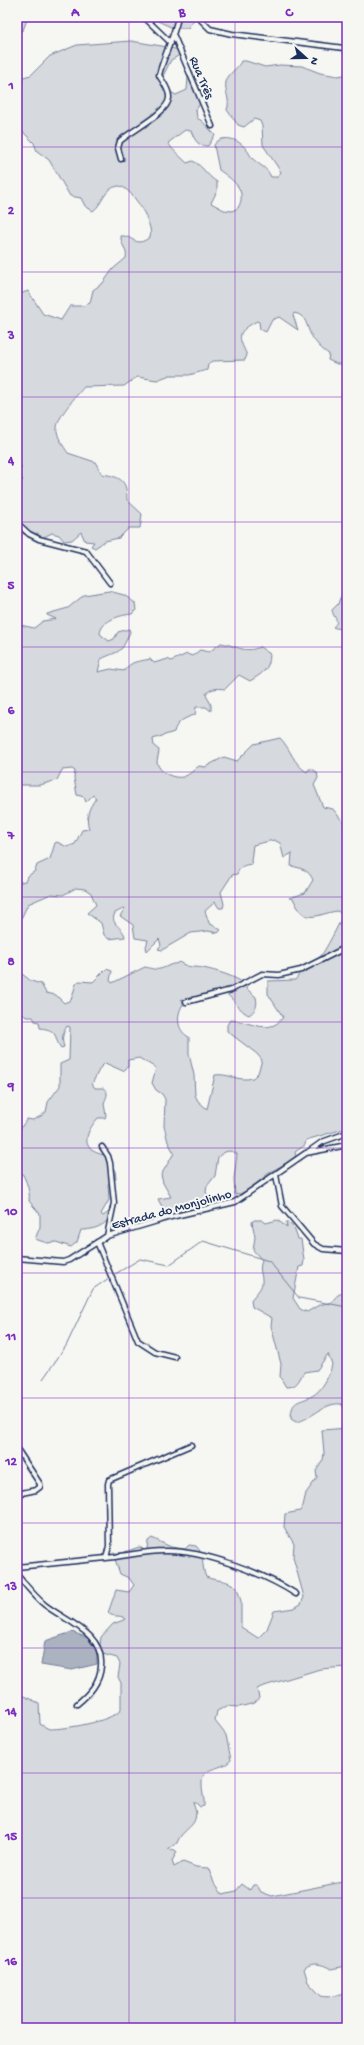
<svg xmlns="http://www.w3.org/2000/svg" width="364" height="2045" font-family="'Gochi Hand',sans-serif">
  <rect width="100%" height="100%" fill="#f6f6f2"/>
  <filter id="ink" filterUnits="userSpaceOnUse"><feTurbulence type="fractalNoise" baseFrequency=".025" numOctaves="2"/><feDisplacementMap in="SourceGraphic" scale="8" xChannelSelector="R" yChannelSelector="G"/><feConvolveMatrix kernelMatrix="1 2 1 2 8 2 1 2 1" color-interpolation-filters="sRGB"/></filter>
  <g filter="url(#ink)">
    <!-- green -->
    <path fill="#d6d9dd" stroke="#78849e" d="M17,17H28L23,30L17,32Z
      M149,17H195V18L188,28H173Z
      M131,41L168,47L185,52L171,60L162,78L172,93L176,95L187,90L188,77L199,84L205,95L196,110L197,118L202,121L215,135L208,146C197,146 195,140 191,131L185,130L168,143C173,151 180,156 187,163L193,161C203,166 206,175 217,182V191L211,203L224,210L232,211L238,208C248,190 233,180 219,170L214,145C221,134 238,138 246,149C249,152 250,156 253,159C260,166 267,167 271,177H278L281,172L263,145L262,126L260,121L254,119L244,127L238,125L227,110C231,99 224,92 226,82C228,73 238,69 241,61H246L265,67L280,65L302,66L320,73L338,76L343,75L347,77V364H337L328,360L329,354C323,351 314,341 311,335C306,326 307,315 294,313L293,315L298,330L279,317L272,320L266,332L260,329L259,322L257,321C237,332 237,335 247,355L245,360L212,361L208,364L207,370L189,375H170L157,380L137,377L124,386L84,387C77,395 57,417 57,428C56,436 64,447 68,453L95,462L102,474C122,477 127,481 127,500L142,514L140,528H129L119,538L105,541L95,548L91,546L94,542L85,541L81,532L72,540L64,541L59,535L52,533L38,540V533L26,535L17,531V484L23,480L17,473L18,469L22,468L19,464H17V292L20,294L28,291L43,314L61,320L70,306H83L90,303L93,290L103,283L113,269L126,258C128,250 120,244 121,236C133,235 135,249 150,237C155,226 131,185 118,186C104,188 103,204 93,211L85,206L81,198L70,196L49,160L37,151L34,143L17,126V100L23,77L31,75L50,56L77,45Z
      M347,589V624C342,628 340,630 333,627C341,620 333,618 332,610L338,604L340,598Z
      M109,591L124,595L135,603L136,610L132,614C121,615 101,620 100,634L109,641L114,639L118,632L129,629L130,632C120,655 122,649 101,659L98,672L111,669L124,671C132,660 138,662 150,659L154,663L168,659L171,661L187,654L192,656L200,650L209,652L221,643C235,645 244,654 260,647L270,654C270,670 261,674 250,681L239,675L225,689C218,688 210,688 206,694L211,705V711L206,707H196L195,715C186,717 176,722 174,732L153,739L154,746L159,750C159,753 157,759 157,762C159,773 174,779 183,777C190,775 194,769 199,766L205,767L224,757L237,761L254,744L280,738C291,749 293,764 307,772L309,769H312L317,772L318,778L314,785L323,807L333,809L347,827V1128L306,1140L305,1145L295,1152L296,1156C287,1164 278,1167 269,1173C257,1182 251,1192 235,1195L234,1179L237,1154C229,1149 225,1151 218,1157L215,1176L207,1186L206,1192L209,1198L206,1211L187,1210L175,1216L161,1205L158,1199L171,1197L163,1183L161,1175L174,1153L168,1142L164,1126L165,1099L162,1094L156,1090L152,1083L156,1068L139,1058L128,1060V1067L123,1071L105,1063L100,1068L92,1084L95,1088H103C111,1093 105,1098 104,1104L106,1115L105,1118H98C83,1135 81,1151 105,1155L110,1166L115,1170L116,1179L108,1184L109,1200L101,1214L103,1216L112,1210C110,1225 94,1230 81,1230L77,1242L71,1247L56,1242L47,1243L35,1239L40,1227V1214L29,1201C31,1190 24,1174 17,1166V1131L20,1129L27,1119L33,1120L41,1116L46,1112L48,1102L60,1086V1064L69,1060L70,1027L67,1026C63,1033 61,1038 64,1047L61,1048C53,1038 60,1030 40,1028L39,1022L35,1021L33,1017H26L22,1012L17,1014V970L31,981L41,984L46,993L56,995L64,1003L71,1000L76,984L79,981L93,982L106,969L112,971L110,980L112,983L145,967C158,970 157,971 170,965C174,963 176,965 179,962C190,969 193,966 203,968C217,971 231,975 244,983L247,989L256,997C258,1006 256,1010 249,1015C234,1009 231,985 209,993C203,995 198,999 193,1002L181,999L184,1003C176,1013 176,1031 189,1037V1054L194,1075L195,1095L198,1101L207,1109L215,1075C229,1073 238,1082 253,1078L258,1073L262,1060L257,1054L227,1031V1025L230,1020C248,1020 270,1037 283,1017L268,994V981L295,980C299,976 299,973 302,969C305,965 315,961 320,957C324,953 341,921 343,914L337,911C316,914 305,927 293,898H289L305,893L313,880C309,870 301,868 291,866L292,853L284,858L280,843L274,840L253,845L251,861L252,864C244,865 240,866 237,874L232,875L221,892L224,904L223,908H219L215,902L205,911L209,923L221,930L218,933L208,931L191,933L162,950L158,949L161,945L159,939L147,951L146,947L148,940L135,938L133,925L120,916L125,908L115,913C109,925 123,926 125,937L109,939L104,935L101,923L87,913L96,905L91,893L85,889L76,888L63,895L51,894L28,904L17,927V883L25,881L28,876L35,871L37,865L50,859L55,843L57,842L67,847L75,844L82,830L89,829C85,816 89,808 96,798L93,795L86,802L84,797L77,795L74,778L75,771L72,769L62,770L57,780L40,785H17V627L20,625L34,628L43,621L56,619L47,615V614L68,608L84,595Z
      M254,1220H262L266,1223L277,1220L287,1227L286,1222H288L294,1228L298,1239H301L304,1260L303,1266L299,1267L293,1298L300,1309L307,1312L319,1305L332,1302C336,1296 339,1292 347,1294V1411L341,1404C324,1402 311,1420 296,1422L291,1419C291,1399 299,1403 312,1396C322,1391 330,1375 332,1364L328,1354L317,1370L304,1372C298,1381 298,1387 286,1387L280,1377L281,1364L271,1326L272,1318L252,1307L251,1300C255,1294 261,1290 262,1283C263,1275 258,1271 262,1260L253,1250L255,1237L252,1222Z
      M347,1428V1667L320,1669L261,1687L257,1689L259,1698L255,1703L239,1707L227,1706L217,1711L215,1721L226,1735L231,1760C223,1770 203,1766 202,1781C201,1790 205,1798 204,1806L200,1807L196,1803H193C203,1827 183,1826 177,1843L168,1849L175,1850L177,1852L172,1861L174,1867L183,1862L196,1867L208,1868L214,1882L223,1894L236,1891L242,1884L250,1890L253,1885H257L261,1892L272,1896L347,1881V1960L341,1967L331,1969C323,1964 311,1961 304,1969L308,1982L321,1996C332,1999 337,1993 347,1993V2028H17V1693L39,1703L40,1724L49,1729C66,1729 109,1722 121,1710V1683L118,1677L120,1664L117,1658L99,1653L101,1637L113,1624L126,1619C121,1614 113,1618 108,1613L116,1590L129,1592L134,1585L129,1578L120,1574L113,1553H122L139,1547L143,1549L144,1553L147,1549L148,1541L152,1538L171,1547L185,1549L189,1545L196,1546C205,1554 201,1567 206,1577C217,1582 227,1578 237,1588L241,1601V1627L258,1638L267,1629L274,1611L294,1608L301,1604L304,1597L293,1557L294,1544L284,1527L285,1514L300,1511L303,1506L306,1493L317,1478L316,1471L323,1460L324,1453L322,1430Z"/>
    <!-- water -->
    <path fill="#abb2c0" stroke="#717e99" d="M72,1632L96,1641L97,1664L72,1670L41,1665L45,1641Z"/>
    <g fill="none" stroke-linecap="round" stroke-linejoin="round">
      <!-- stream -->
      <path stroke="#717e99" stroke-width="1" d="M112,1276L140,1259L169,1265L203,1241L269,1261L299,1298L347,1307
        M43,1379L66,1346L93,1289L109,1278"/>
      <!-- street casing -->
      <g stroke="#1b2f5e" stroke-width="7">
        <path id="street" d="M144,17L171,43
          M198,17L210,29L232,34L344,48
          M174,36L212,126
          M121,159L118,148L120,141C132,130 168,113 169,98C170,90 162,81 159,75C164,55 174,37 178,17
          M17,523L29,534L39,539L86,551L110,583
          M186,1002L231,990L262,974L279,975L301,970L347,947
          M102,1147L108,1156L110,1163L114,1203L107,1236
          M308,1152L322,1142L347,1133
          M276,1175L282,1206L314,1244L323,1249L347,1251
          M97,1242L138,1341L155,1352L175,1357
          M17,1258L63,1262L69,1260L107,1236L171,1217L235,1202L306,1153L347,1145
          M17,1449L40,1484V1487L36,1490L17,1494
          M106,1558C125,1556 145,1551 164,1551C204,1550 263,1573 296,1594
          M17,1567L106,1558L109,1546L108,1484L109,1480L191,1445
          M17,1575C26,1585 34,1596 45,1605C67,1622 104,1633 101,1666C100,1683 89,1694 77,1704"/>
      </g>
      <!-- street -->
      <use href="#street" stroke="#f6f6f2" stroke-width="4"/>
    </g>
  </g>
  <!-- grid -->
  <path fill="none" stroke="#7b2cbf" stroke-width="1" stroke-opacity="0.55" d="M129,17V2028M235,17V2028M17,147H347M17,272H347M17,397H347M17,522H347M17,647H347M17,772H347M17,897H347M17,1022H347M17,1148H347M17,1273H347M17,1398H347M17,1523H347M17,1648H347M17,1773H347M17,1898H347"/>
  <g text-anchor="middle" stroke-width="4" stroke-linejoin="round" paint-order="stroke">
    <!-- street labels -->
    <g font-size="13" fill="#1b2f5e" stroke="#f6f6f2">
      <text transform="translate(203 77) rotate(67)" y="5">Rua Três</text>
      <text transform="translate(171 1208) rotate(-15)" y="5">Estrada do Monjolinho</text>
    </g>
  </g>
  <!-- margin -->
  <rect width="364" height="2045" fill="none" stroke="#f6f6f2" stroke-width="44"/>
  <!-- north arrow -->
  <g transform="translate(306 58) rotate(111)" stroke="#f6f6f2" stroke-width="3" paint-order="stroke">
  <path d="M0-3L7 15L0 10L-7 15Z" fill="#1b2f5e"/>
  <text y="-6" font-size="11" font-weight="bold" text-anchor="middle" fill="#1b2f5e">N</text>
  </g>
  <rect x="22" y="22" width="320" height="2001" fill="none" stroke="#7b2cbf" stroke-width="1.5"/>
  <g font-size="13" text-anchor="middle" font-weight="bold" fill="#7b2cbf">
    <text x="75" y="16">A</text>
    <text x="182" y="16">B</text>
    <text x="289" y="16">C</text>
    <text x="11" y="89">1</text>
    <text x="11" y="214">2</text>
    <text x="11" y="339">3</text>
    <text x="11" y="464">4</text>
    <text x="11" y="589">5</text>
    <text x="11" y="714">6</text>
    <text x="11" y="839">7</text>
    <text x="11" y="965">8</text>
    <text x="11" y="1090">9</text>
    <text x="11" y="1215">10</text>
    <text x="11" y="1340">11</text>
    <text x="11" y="1465">12</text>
    <text x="11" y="1590">13</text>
    <text x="11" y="1715">14</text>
    <text x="11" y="1840">15</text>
    <text x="11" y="1965">16</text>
  </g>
</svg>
